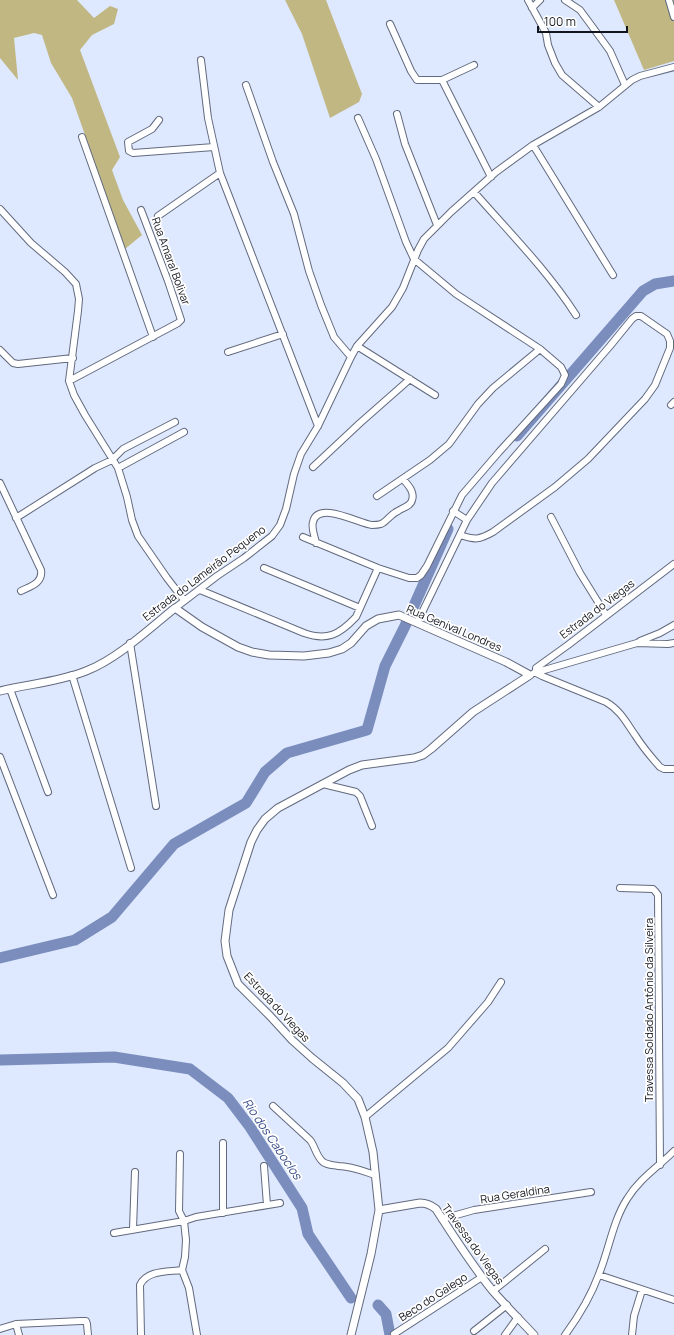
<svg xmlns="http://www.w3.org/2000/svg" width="674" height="1335" font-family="Manrope,sans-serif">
  <rect width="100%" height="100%" fill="#dee8fe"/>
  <!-- green -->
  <path fill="#c0b783" d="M0,0H77L94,18L110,6L118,9L114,24L92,35L80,50L120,157L112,170L123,200L142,235L125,249L72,98L51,63L42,35L34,33L14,38L18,80L0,58Z
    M285,0H326L362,94L359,102L330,118L302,34Z
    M614,0H674V61L644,70Z"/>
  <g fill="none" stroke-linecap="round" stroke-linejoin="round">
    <!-- river -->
    <path stroke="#7a8dbc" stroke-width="11" d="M517,436L643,291L655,284L674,281
      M0,958L75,940L112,917L174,844L246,803L265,772L287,753L367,730L385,666L405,626L448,529
      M0,1060L114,1057L190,1069L228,1098L250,1127L302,1208L308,1234L351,1298
      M378,1305L386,1314L390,1335"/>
    <!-- minor casing -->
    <g stroke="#626a7e" stroke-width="8">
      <path id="minor" d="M528,0L546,33L548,45L555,63L562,75L599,107
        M565,0L580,10L594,29L610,51L625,85
        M669,0L674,17
        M532,8L540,0
        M390,24L411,71L417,80H442L474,65
        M201,60L208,118L220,173L318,426
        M442,80L491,177
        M246,85L273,162L294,214L309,271L321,305L334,337L351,357
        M397,114L405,144L437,225
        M159,120L152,129L128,142L129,151L133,153L214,147
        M82,137L153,337
        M533,145L613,275
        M474,192C509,232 547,270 576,315
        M0,209L31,243L65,272L76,284L79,299L78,311L69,381L74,395L85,415L118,468L127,497L132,520L138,536L167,578L184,600
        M158,216L220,173
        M357,346L435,395
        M0,350L13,363L18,364L73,358
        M228,352L283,334
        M69,381L178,323L181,320L168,281L141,210
        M671,405L674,402
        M313,467L360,423L410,379
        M118,468L184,432
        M0,483L41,570C43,583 31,586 21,591
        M377,496L430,460L449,444L478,404L493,388L540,349
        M453,511L467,520
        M551,517L580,573L606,615
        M16,518L95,468L112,460L123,449L175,422
        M303,537L378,568L409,578H417L421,575L427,566L462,495L499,452L561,384L565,375L561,367L540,349L456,294L414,259L406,242L376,159L358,118
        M316,543C315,537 311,528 313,522C318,500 360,524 372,525C374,525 378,525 381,524C387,521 391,514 398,511C402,508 411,506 412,500C415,492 408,485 403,479
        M674,564L568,645L536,668V673L542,676L606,702C620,710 626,722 635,735C642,746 651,757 660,767L664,769H674
        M264,568L360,608
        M200,590L304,633C327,641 339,635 356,617L378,568
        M175,608L217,576L244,558L272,536L280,525L286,509L294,474L301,454L318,426L351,357L357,346L392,307L403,288L418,250L424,239L451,212L496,172L533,145L599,107L632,80L640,76L674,67
        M417,623L467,520L492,483L610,346L632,319L636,316H641L667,334L670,341V348L655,385L645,399L588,459L555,487L493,532C479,540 475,540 460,535
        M640,641L660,633L674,625
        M130,643L156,806
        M534,673L637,643L668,644L674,643
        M72,675L131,868
        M10,689L48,792
        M0,757L53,895
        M323,784L356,792L360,796L372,826
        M620,888L653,889L655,891L658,895L660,1165
        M273,1106L310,1140C315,1146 316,1156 323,1162C327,1165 333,1165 338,1166C351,1166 363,1171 375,1175
        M365,1117L448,1048L488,1002L501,982
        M223,1143V1213
        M180,1154L179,1211L184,1221L186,1240L185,1257L182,1270
        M264,1166L267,1205
        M442,1219L474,1210L591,1192
        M133,1229L135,1172
        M114,1233L184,1221L196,1217L280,1203
        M182,1270L189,1288L197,1335
        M599,1275L674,1300
        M493,1291L545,1249
        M16,1324L19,1335
        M0,1329L16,1324L81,1321H86L87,1324L88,1335
        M474,1331L507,1305
        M394,1334L482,1277
        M141,1335L140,1285C147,1270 167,1272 182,1270
        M505,1335L518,1317
        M565,1335C579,1316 591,1296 599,1274C609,1249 613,1221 627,1199C639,1179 658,1167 674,1151
        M632,1335L634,1316L642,1290"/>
    </g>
    <!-- tertiary casing -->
    <g stroke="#626a7e" stroke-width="9">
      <path id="tertiary" d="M0,691C28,684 59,682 86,671C117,659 149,629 175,608L202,627L238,647L252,652L269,655L304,656L329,653L342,649L351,643L366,626L378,619L399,615L506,662L530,675
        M379,1210L420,1203C427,1203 431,1205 436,1209C454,1237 471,1264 492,1290C505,1305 520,1320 534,1335
        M351,1335L371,1254L379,1210L373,1152L365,1117L358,1099L343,1083L312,1058L292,1040L270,1016L238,984L227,956L225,941L229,910L251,842L257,830L265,819L278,808L349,770L362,765L414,758L423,755L431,749L473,712L530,675"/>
    </g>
    <!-- minor -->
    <use href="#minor" stroke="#fff" stroke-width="6"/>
    <!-- tertiary -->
    <use href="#tertiary" stroke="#fff" stroke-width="7"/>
  </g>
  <g text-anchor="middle" stroke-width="3.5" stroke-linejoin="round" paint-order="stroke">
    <!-- street labels -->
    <g font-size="11" fill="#12151d" stroke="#fff">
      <text transform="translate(171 261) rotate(70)" y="4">Rua Amaral Bolivar</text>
      <text transform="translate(204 573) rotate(-37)" y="4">Estrada do Lameirão Pequeno</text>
      <text transform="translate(597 609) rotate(-37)" y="4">Estrada do Viegas</text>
      <text transform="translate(454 628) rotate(23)" y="4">Rua Genival Londres</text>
      <text transform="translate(277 1007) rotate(47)" y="4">Estrada do Viegas</text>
      <text transform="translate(649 1010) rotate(-90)" y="4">Travessa Soldado Antônio da Silveira</text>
      <text transform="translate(515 1194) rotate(-9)" y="4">Rua Geraldina</text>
      <text transform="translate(473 1244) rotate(54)" y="4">Travessa do Viegas</text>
      <text transform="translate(433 1297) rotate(-33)" y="4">Beco do Galego</text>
    </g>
    <!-- water labels -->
    <g font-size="12" font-style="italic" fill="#374c89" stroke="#fff">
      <text transform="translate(272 1139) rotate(56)" y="4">Rio dos Caboclos</text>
    </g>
  </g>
  <!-- scale -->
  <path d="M538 26v6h89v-6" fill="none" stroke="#12151d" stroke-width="2"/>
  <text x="544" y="26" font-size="12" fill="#12151d" stroke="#ffffff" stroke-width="3" paint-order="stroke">100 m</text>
</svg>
